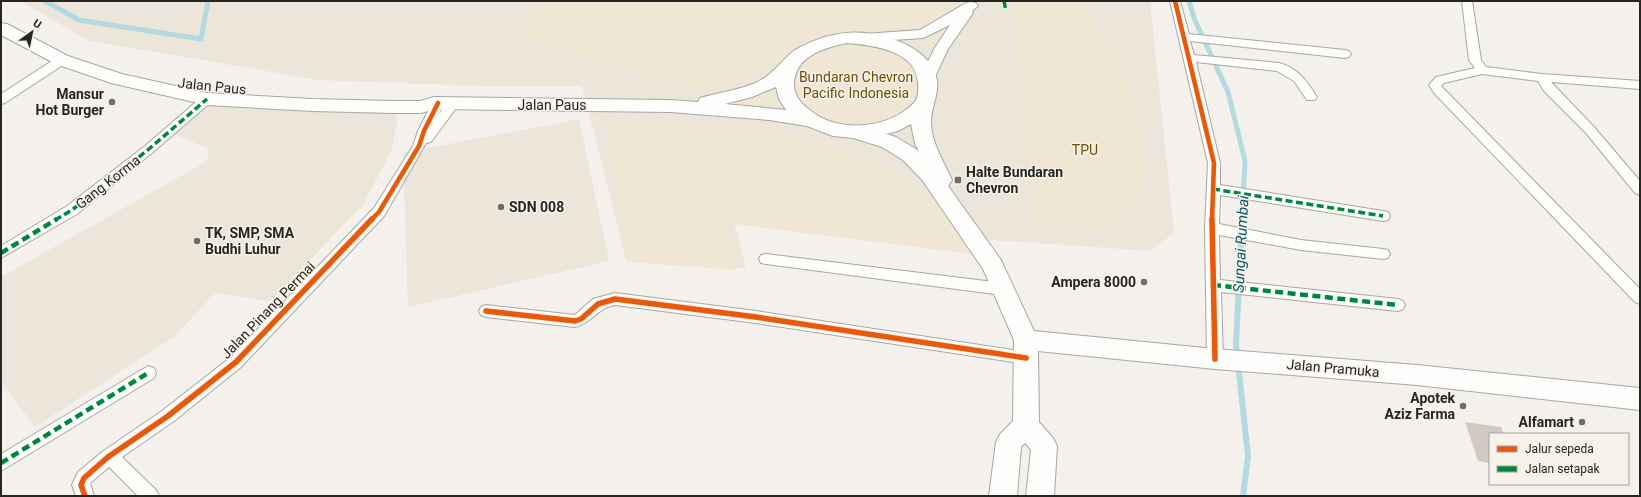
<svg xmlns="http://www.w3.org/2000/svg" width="1641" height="497" font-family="Roboto,sans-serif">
  <rect width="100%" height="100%" fill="#f4f1ec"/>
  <!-- built -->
  <path fill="#ebe5da" d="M21,1H1150L1174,233L1151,251L734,222L746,269L626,260L582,86H482L319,80L89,41Z
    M221,93L305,108L396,109L397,125L391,151L363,205L270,301L215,293L175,336L35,427L1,382V277L202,164L208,159L209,153L207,148L173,134Z
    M579,119L609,261L408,307L403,153Z"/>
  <!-- green -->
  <path fill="#f0e6d4" d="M549,1H960L946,16L915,28L843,32L819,35L759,72L710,93L513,36Z
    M1020,1H1080L1107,39L1134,98L1144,143L1145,179L1123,221L1100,229L1034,226L1013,6Z
    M954,22L941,36L932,50L919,40L935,35Z
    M860,44C959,59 920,139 842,124C827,122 812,116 802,105C795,96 790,85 795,74C806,49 836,45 860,44Z
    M775,86L780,105L715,106L753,97Z
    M607,123L758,126L864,158L889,169L947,217L971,254L726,223L736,270L628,262Z"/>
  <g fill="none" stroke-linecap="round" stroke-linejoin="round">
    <!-- stream-far1 -->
    <path stroke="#b3d9e1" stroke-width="5" d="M45,1L79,20L201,39L208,1
      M1189,1L1194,18L1228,92L1245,161L1242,220"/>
    <!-- stream -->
    <path stroke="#b3d9e1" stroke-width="6" d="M1242,219L1236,344L1248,456L1243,496"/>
  </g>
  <!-- building -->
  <path fill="#d0cac1" d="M1465,422L1501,427L1504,434H1490V463L1478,461Z"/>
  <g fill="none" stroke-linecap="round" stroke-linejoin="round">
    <!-- minor casing -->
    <g stroke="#a8a6a2" stroke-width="2">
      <path id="minor" d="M1170,1H1180L1189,34L1345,50L1349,51L1351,54L1349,57L1345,58L1190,41L1194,55L1279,63C1298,68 1307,81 1317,97L1315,100H1307L1294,81L1277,71L1196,62L1220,163V185L1383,211L1388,212L1390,216L1388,220L1383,221L1220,195L1219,224L1301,240L1383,249L1388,250L1390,254L1388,258L1383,259L1301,250L1219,235L1220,280L1398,299L1403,301L1405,305L1403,309L1398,311L1221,292L1223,359L1220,364L1215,366L1210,364L1207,359L1205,228L1208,163Z
        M1462,1H1472L1481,60L1486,67L1542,74L1640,81V89L1551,82L1594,127L1640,181V195L1635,193L1586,133L1544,91L1538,81L1482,74L1444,83L1441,86L1640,289V304L1635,302L1434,93L1429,85L1436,77L1475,68L1469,60Z
        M62,56L66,57L68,60L66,63L5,103L1,104V94L58,57Z
        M207,95L211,96L213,99L211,102L153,152L77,214L1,258V246L67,206L145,146L203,96Z
        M438,99L442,100L444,103L438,116C443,108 447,98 457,101L459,104L431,142L426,143L384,216L241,367L174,421L122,457L156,490L159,496H138L109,467L90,483L94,496H76L72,485L78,472L102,452L162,411L231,357L374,208L413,146L418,131L432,103L434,100Z
        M766,254L1002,283L1007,285L1009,289L1007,293L1002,295L766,264L761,263L759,259L761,255Z
        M615,293L756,311L1026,352L1031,353L1034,358L1031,363L1026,364L756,323L615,305C597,308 592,323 575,327L486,317L481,315L479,311L481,307L486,305L575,315L593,299Z
        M148,366L154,368L156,373L154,378L1,471V454Z"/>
    </g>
    <!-- tertiary casing -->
    <g stroke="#a8a6a2" stroke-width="2">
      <path id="tertiary" d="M971,2L976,3L978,6L972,11L973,13L948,49L933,81L928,83L923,81L920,78L934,49L950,25L923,38L864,42L859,41L857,38L859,35L864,34L920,30L966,3Z"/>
    </g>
    <!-- primary casing -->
    <g stroke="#a8a6a2" stroke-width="2">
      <path id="primary" d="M1,23L7,24L68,56L122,74L207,93L312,99L394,101H420L434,97L670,100L698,102L700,98C720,92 743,90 761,80C777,71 785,55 800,47C814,40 831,34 847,33C876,30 927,44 936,76C941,93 930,107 931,124C932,144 944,162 952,180L948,186L1001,260L1034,331L1215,349L1417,365L1640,388V410L1417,385L1215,369L1038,351L1039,422L1053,438L1057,446L1054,496H1026L1031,450L1025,443L1021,447L1017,496H989L996,442L1000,434L1013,421L1014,340L983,269L923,181L903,160L882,147L853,138L833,136L807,126L769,120L670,112L435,109L421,113H394L312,111L207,105L111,83L56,64L1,35ZM847,43C871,45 916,50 918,82C918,88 919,94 916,100C913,105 907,109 903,112C877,129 836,131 811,111C802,104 794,97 794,84C795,56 824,48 847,43ZM776,87L779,99L786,110L725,104L752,97ZM911,124L915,144L919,151L896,137L886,134L898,131Z"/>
    </g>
    <!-- minor -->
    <use href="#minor" fill="#fdfdfc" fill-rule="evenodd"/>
    <!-- tertiary -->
    <use href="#tertiary" fill="#fdfdfc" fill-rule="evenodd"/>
    <!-- primary -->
    <use href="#primary" fill="#fdfdfc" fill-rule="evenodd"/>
    <!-- quiet-far1 -->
    <path stroke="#00873e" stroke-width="3.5" stroke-dasharray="7 3.5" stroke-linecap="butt" d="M1004,1L1006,11
      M1213,189L1383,216
      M55,220L72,210L149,149L207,99"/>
    <!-- quiet -->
    <path stroke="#00873e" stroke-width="4.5" stroke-dasharray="8 4.5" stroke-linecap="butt" d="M1,253L57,219
      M1213,285L1398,305
      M1,463L148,373"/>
    <!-- cycleway-far1 casing -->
    <g stroke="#f7f2e9" stroke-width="6">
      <path id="cycleway-far1" d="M1175,1L1214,163L1212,220
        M371,220L379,212L419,146L424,131L438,103"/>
    </g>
    <!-- cycleway casing -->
    <g stroke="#f7f2e9" stroke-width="8">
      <path id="cycleway" d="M1212,219L1215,359
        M486,311L575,321L581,319L598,304L615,299L756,317L1026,358
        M85,496L81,485L84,478L108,457L168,416L236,362L372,219"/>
    </g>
    <!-- cycleway-far1 -->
    <use href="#cycleway-far1" stroke="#e8590c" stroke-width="4.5"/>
    <!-- cycleway -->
    <use href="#cycleway" stroke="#e8590c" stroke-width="5.5"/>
  </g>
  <!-- markers -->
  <g fill="#6f6c69" stroke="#f7f2e9" stroke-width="1.5">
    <circle cx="112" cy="102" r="4"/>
    <rect x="954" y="176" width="8" height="8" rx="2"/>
    <circle cx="501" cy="207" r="4"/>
    <circle cx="197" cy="241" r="4"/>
    <circle cx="1144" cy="282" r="4"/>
    <circle cx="1463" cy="406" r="4"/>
    <circle cx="1582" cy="422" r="4"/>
  </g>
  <g text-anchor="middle" stroke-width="3" stroke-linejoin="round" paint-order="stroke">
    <!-- park labels -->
    <g font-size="14" fill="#6c5004" stroke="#f7f2e9">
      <text x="856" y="82">Bundaran Chevron<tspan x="856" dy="16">Pacific Indonesia</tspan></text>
      <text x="1085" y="155">TPU</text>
    </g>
    <!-- street labels -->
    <g font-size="14" fill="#272522" stroke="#f7f2e9">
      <text transform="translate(212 86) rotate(6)" y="5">Jalan Paus</text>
      <text x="552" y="110">Jalan Paus</text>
      <text transform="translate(108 182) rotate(-38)" y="5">Gang Korma</text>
      <text transform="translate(268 310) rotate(-46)" y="5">Jalan Pinang Permai</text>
      <text transform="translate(1333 368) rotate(5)" y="5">Jalan Pramuka</text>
    </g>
    <!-- poi labels -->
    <g font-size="14" font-weight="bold" fill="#272522" stroke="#f7f2e9" text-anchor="end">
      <text x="104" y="99">Mansur<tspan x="104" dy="16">Hot Burger</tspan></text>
      <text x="966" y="177" text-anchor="start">Halte Bundaran<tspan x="966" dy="16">Chevron</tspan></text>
      <text x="509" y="212" text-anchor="start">SDN 008</text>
      <text x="205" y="238" text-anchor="start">TK, SMP, SMA<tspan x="205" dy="16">Budhi Luhur</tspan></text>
      <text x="1136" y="287">Ampera 8000</text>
      <text x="1455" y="403">Apotek<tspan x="1455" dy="16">Aziz Farma</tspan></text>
      <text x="1574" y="427">Alfamart</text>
    </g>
    <!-- water labels -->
    <g font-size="15" font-style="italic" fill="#0a5a67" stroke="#f7f2e9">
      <text transform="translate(1241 244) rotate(-87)" y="5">Sungai Rumbai</text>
    </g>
  </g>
  <!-- border -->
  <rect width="1641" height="497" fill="none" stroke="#272522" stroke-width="4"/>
  <!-- legend -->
  <rect x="1489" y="433" width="140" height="52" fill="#f7f2e9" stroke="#a4a099"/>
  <rect x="1497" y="446" width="20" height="6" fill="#e8590c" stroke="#a4a099"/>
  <text x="1525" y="453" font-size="12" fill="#272522">Jalur sepeda</text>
  <rect x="1497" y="466" width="20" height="6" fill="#00873e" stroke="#a4a099"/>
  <text x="1525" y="473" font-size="12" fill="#272522">Jalan setapak</text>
  <!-- north arrow -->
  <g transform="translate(32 32) rotate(33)" stroke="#f7f2e9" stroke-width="3" paint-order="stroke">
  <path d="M0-3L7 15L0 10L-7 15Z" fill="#272522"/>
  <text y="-6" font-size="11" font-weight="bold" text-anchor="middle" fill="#272522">U</text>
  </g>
</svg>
